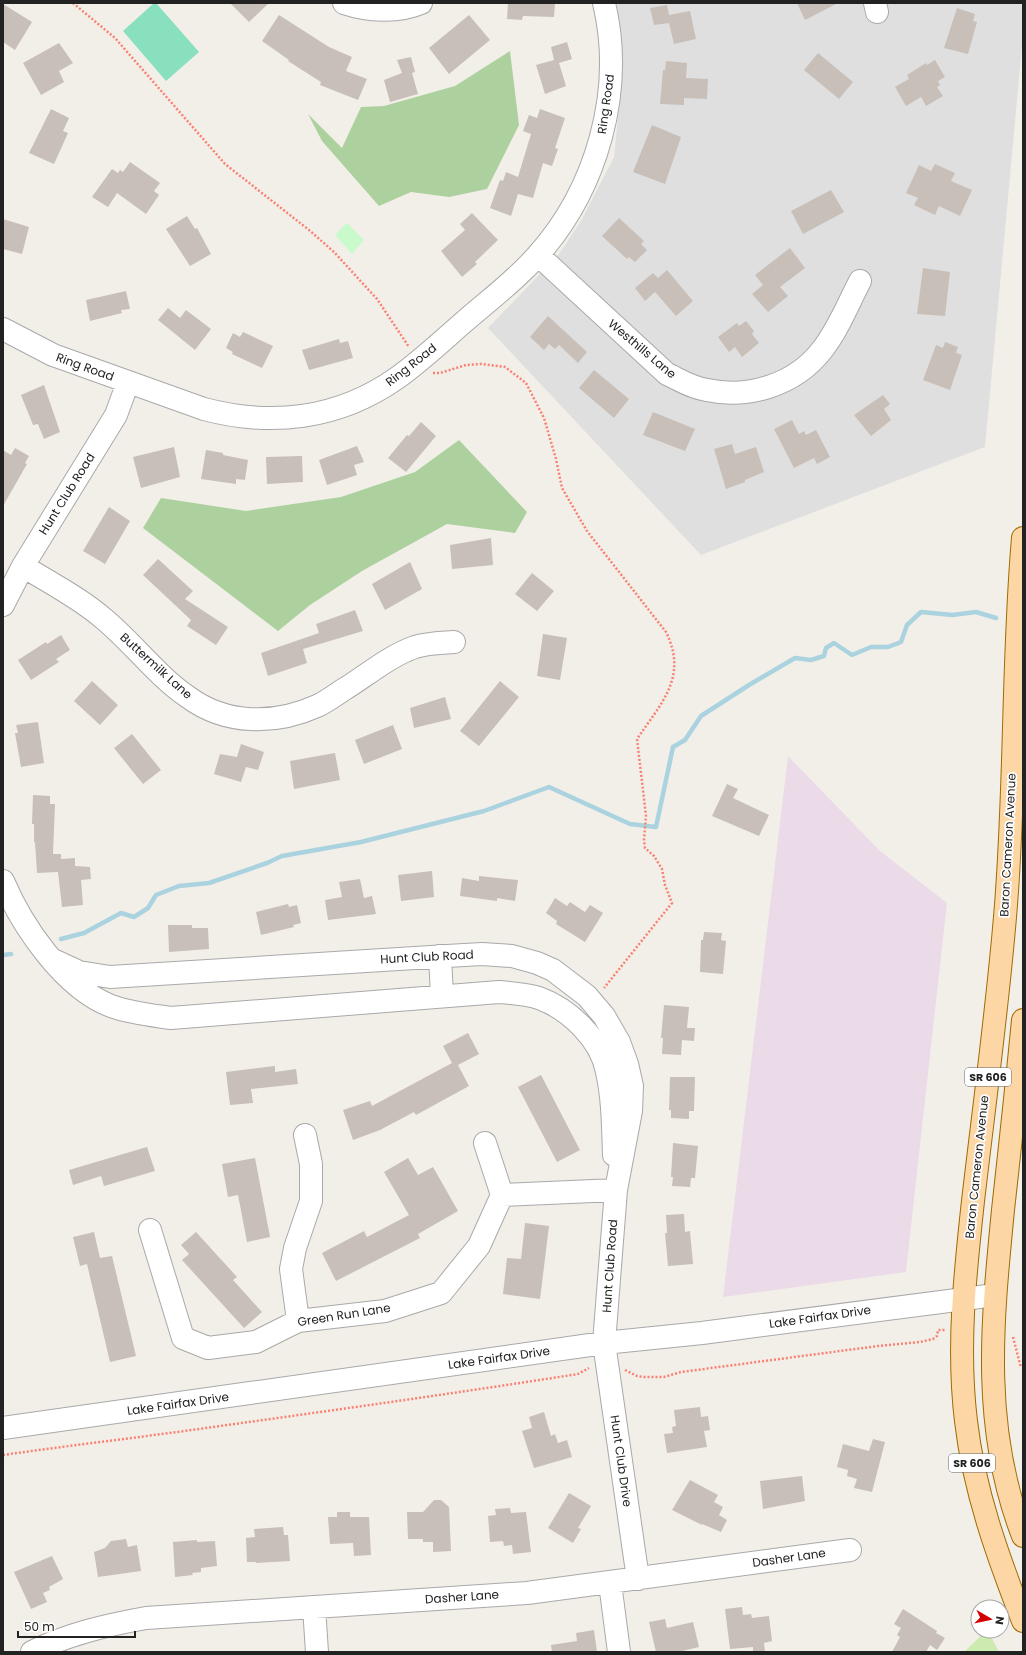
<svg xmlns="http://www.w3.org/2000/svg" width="1026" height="1655" font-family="Poppins,sans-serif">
  <rect width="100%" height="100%" fill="#f2efe9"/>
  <!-- residential -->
  <path fill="#e0dfdf" d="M617,3H1023V35L985,447L701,555L488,328L559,254L581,221L614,157L621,87Z"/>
  <!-- industrial -->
  <path fill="#ebdbe8" d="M788,756L880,851L947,903L906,1272L723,1297Z"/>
  <!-- grass -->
  <path fill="#cdebb0" d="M986,1631H988L999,1652H964Z"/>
  <!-- forest -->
  <path fill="#add19e" d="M510,51L519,125L487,189L449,197L411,192L379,206L322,141L308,114L342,148L361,107L384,106L455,86Z
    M459,440L527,512L515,533L447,524L362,571L310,605L278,631L143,528L161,498L246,511L341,497L415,472Z"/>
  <!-- park -->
  <path fill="#c8facc" d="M347,223L364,240L352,254L335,235Z"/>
  <!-- pitch -->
  <path fill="#88e0be" d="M154,3H156L199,52L166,81L123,31Z"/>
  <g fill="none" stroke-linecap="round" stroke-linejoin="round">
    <!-- stream -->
    <path stroke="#aad3df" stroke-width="4.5" d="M61,939L84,933L121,913L134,917L148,908L156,895L179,886L209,883L267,863L282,856L361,842L484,811L549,787L630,824L656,827L673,747L685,740L701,716L749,685L795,658L811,660L824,656L826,648L834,643L852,655L871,647H888L901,642L907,625L921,612L952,615L976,612L996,618
      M3,955L11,954"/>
  </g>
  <!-- building -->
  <path fill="#c7bfb8" d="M230,3H269L249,22Z
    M508,3H555L554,17L523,16L522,20L507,19Z
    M797,3H838L805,20Z
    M3,4L32,22L15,50L3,42Z
    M667,5L669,15L690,11L696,39L674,44L669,23L654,25L650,8Z
    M957,8L975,14L973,21L977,22L968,54L944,48Z
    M279,15L329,47L352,57L346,71L367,79L358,100L320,85L321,82L288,61L289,60L262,41Z
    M469,15L490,40L449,74L429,48Z
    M567,42L572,59L559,63L566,86L545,94L536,65L554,60L551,47Z
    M59,43L73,63L59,71L64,82L41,95L23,63Z
    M818,53L853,82L839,99L804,70Z
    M411,57L415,72L412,73L418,94L390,102L384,80L402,73L397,60Z
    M935,60L945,77L938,81L940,85L937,87L943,96L926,106L921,97L906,106L895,87L909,79L907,75L926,63L927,65Z
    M666,61L687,63L686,78L708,79L707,99L684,98V105L660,104L663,70H665Z
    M51,109L69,118L63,131L68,133L54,164L29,153Z
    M540,109L565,118L555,148L558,149L552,166L543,163L533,198L518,194L511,216L490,208L500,180L503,181L506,172L518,177L531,134L523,131L529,115L537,118Z
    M652,125L681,137L665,184L633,172Z
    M130,162L160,183L154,191L159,195L146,214L117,193L108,207L92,197L112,169L118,173L120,170L123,172Z
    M935,164L955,173L951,181L972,190L960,216L939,206L935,215L914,205L918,198L906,193L919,165L931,171Z
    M831,190L844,212L803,234L791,211Z
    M472,213L498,240L475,262L477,264L462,277L441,251L465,230L460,224Z
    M187,216L195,229L197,228L211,254L190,266L166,229Z
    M619,218L644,241L641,244L647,250L635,262L629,257L627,259L602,236Z
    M3,219L29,227L22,254L3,249Z
    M790,248L805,268L780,287L788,296L768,312L752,294L763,285L755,275Z
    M923,268L950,272L945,316L917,314Z
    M667,270L693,301L676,316L655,292L645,301L635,288L653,273L658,278Z
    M126,291L130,309L121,310L122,313L90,321L86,300Z
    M168,308L180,318L186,310L211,329L195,350L158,320Z
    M548,316L587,352L578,363L559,345L555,349L549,344L544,350L530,337Z
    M746,321L754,331L752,334L759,343L742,357L735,347L729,352L718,337L737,323L739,326Z
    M243,332L273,346L262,368L232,354L233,352L226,348L233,333L240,337Z
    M339,339L340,343L348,341L353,358L309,370L302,350Z
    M945,342L958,347L956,353L962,355L950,390L923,380L936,345L943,348Z
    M594,370L629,399L614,418L579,388Z
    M44,385L60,432L44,439L38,424L33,425L21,395Z
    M883,395L890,404L884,409L891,420L871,436L854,415Z
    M653,412L695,429L685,451L643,435Z
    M792,420L799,434L804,431L806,435L816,430L830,457L817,464L814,458L794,468L774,429Z
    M421,422L436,436L406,472L388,458L407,435L409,436Z
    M732,444L735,454L756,447L764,472L745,480V482L726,489L714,449Z
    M357,446L364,462L354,465L357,475L327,485L319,460Z
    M174,447L180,477L141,488L133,457Z
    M15,448L29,456L25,463L27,464L3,506V450L11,455Z
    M206,450L223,453V455L248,460L245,480L236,479V484L201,479Z
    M302,456L303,482L267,484L266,457Z
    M109,507L130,521L105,564L83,551Z
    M491,538L493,565L452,569L450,545Z
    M158,559L193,591L185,599L228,627L216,645L187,626L191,620L143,575Z
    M410,562L422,589L385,610L372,584Z
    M532,573L554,591L537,611L515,594Z
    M355,610L363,631L303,649L307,663L268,676L261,653L319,633L316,624Z
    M543,634L567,638L560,680L537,676Z
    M61,635L70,650L56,659L59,662L31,680L18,660L46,642L47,644Z
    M92,681L118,705L100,725L74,701Z
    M500,681L519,697L479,746L460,731Z
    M445,697L451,719L414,728L410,708Z
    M38,722L44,763L21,767L15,733H18L16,725Z
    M393,725L402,749L364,764L355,740Z
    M132,734L161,770L143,784L114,748Z
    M241,744L264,752L258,770L246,767L241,782L214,774L220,754L237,757Z
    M335,753L340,780L294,789L290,761Z
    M727,784L738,789L733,798L769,815L759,836L712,816Z
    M33,795L50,796V804H55L53,854H61V859L75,858V866L90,867L91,879L81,880L83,905L62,907L58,872L37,873L35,842H34V824H32Z
    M432,871L434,897L401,901L398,875Z
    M479,876L518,880L515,901L497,898V901L460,896L462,878L479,881Z
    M360,879L364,898L372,896L376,914L328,920L325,900L342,897L339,882Z
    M555,898L567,906L570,902L585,912L590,905L603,913L585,942L556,924L557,921L546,913Z
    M288,904L289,907L297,905L301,923L293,925L294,927L261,935L256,912Z
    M168,925H192V928H208L209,949L169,952Z
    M704,932L722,933L721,940L726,941L723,974L700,972L701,940H703Z
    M664,1005L689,1007L687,1028H695L694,1041L682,1040L681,1055L662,1054L663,1038H661Z
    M468,1033L479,1054L458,1065L469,1086L416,1115L414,1112L380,1130L353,1140L343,1110L370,1101L372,1106L452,1063L443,1046Z
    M275,1066V1072L296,1069L298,1084L251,1089L253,1103L230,1105L226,1072Z
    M541,1075L580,1150L557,1162L518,1087Z
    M670,1077H695L694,1111H689V1119L671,1118V1110H669Z
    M673,1143L698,1146L695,1178H691L690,1187L672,1186L673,1177H671Z
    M147,1147L155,1171L104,1186L101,1176L73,1185L69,1170Z
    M255,1158L270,1237L247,1242L238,1195L228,1197L222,1164Z
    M408,1158L418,1175L433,1167L458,1211L418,1234L420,1238L336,1281L322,1253L364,1231L367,1237L409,1215L384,1172Z
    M684,1214L685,1232L690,1231L693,1264L668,1266L665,1233H667L666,1215Z
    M525,1223L549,1226L540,1299L503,1294L507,1258L521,1259Z
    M94,1232L100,1258L112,1256L136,1356L110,1362L87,1264L80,1266L73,1237Z
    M196,1232L237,1277L233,1280L262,1312L244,1328L182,1260L189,1254L181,1245Z
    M700,1407L701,1417L708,1416L710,1430L704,1431L707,1447L667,1453L664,1434L673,1433L672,1427L676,1426L674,1410Z
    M544,1412L551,1436L555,1434L558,1443L567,1440L572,1457L534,1468L522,1431L532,1428L529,1417Z
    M873,1439L885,1442L872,1492L854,1488L857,1479L847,1476L848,1470L837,1467L843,1444L869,1451Z
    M802,1476L805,1501L763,1509L760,1481Z
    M690,1480L718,1495L714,1502L723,1507L719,1515L727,1520L721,1532L702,1524V1525L672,1510Z
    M569,1493L591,1506L578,1528L581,1529L573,1543L548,1528Z
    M434,1500H441L449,1507L451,1551L433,1552V1542H423V1539H408L407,1512H423Z
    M510,1508L511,1513L526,1512L531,1552L513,1554L512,1545L504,1546L503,1541L490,1542L488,1516L496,1515L495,1509Z
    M337,1512H350V1517H369L371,1555L354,1556L353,1543L330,1544L328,1517H337Z
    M283,1527L284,1535H288L290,1561L256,1563V1562H247L246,1538L255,1537L254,1529Z
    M126,1539L128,1547L137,1545L141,1571L98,1577L94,1552L105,1548L111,1541Z
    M197,1540V1542L215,1541L217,1566L201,1568V1572L192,1573L193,1575L175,1577L173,1542Z
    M52,1556L63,1579L49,1587L50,1590L43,1593L47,1602L31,1609L14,1572Z
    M742,1607L743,1615L751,1614L752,1618L769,1616L772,1641L764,1643L765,1652H753V1647L730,1649L725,1609Z
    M903,1609L937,1631L936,1633L945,1638L937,1650L930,1645L926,1652H892L900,1637L897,1635L901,1628L894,1624Z
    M665,1619L667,1628L693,1622L699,1647L678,1652H656L649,1622Z
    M594,1630L597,1652H552L551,1645L577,1641L576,1633Z"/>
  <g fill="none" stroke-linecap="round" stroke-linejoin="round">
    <!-- minor casing -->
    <g stroke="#a9a9a9" stroke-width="24">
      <path id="minor" d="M344,3C368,11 398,13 421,3
        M875,3L877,12
        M538,255L667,374C680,380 692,388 707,390C748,399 795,385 822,350C838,330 848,304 860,281
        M3,329L53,355L204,409C272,427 339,419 397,378C421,361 443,340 465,321C489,300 516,280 537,256C597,189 625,91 604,3
        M23,566C50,583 80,598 104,619C133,643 156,675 188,697C226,725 275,725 317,706C326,702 334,696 343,690C366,676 389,656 415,647C428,643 441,643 454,642
        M3,605L23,566L116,415L128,382
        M3,881C22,926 64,988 111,1006C130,1013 150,1015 171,1018L499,992C512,993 526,994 539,998C569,1009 601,1039 607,1072C613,1099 613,1127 614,1155
        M440,956L442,996
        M53,960L79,972L110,977L447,956L482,954L512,956L537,963L553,970L587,996L604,1016L619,1042L627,1064L632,1086L631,1111L616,1190L604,1343L638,1579
        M485,1143L502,1195
        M150,1230L183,1338L208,1348L256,1342L298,1321L385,1311L441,1293L479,1246L502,1195L616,1190
        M298,1321L291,1269L295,1248L311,1201V1164L305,1135
        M3,1428L604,1343L702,1333L995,1295
        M610,1583L619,1652
        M314,1607L317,1652
        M32,1652C68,1634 107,1625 146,1618L527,1593L850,1550"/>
    </g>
    <!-- major casing -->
    <g stroke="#a06b00" stroke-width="24">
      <path id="major" d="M1023,538C1012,664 1016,791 1005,917C997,1012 984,1107 973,1201C965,1274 957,1348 966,1421C974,1491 998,1557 1023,1621
        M1023,1020C1017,1083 1010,1147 1003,1210C992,1323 981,1427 1023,1536"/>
    </g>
    <!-- path -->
    <path stroke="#fa8072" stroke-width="2.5" stroke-dasharray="2 2" stroke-linecap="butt" d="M73,3L115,38L225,164L309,230L334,252L377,299L409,347
      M433,373H440L466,365L481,364L505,367L526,383L544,418L556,459L562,488L587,531L666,632C688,677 662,702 637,739L646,816L644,840L645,848L654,856L662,869L665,885L672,903L604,988
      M1013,1337L1021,1368
      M625,1370L637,1376L644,1377H664L681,1372L878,1346L920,1342L933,1339L937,1336L938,1330H945
      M3,1455C73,1445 143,1437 213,1427C335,1410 457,1393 578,1374L589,1368"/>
    <!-- minor -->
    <use href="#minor" stroke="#fff" stroke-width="22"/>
    <!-- major -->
    <use href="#major" stroke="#fcd6a4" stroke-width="22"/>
  </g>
  <g text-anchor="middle" stroke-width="3.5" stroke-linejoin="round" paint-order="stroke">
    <!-- shield labels -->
    <g fill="#fff" stroke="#646464" stroke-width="1">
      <rect x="965" y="1068" width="46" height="18" rx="3"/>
      <rect x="949" y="1454" width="46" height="18" rx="3"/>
    </g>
    <g font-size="11" font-weight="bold" fill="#222">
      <text x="988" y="1081">SR 606</text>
      <text x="972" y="1467">SR 606</text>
    </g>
    <!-- street labels -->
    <g font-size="12" fill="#222" stroke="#fff">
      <text transform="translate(606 104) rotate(-82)" y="4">Ring Road</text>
      <text transform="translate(642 349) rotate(40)" y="4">Westhills Lane</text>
      <text transform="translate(411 365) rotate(-38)" y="4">Ring Road</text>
      <text transform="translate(85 367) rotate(20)" y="4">Ring Road</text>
      <text transform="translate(67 494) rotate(-58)" y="4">Hunt Club Road</text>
      <text transform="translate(156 666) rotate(42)" y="4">Buttermilk Lane</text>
      <text transform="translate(1008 845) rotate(-87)" y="4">Baron Cameron Avenue</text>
      <text transform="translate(427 957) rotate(-3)" y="4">Hunt Club Road</text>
      <text transform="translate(977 1167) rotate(-84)" y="4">Baron Cameron Avenue</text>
      <text transform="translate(610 1266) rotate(-86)" y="4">Hunt Club Road</text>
      <text transform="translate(344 1315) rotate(-9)" y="4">Green Run Lane</text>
      <text transform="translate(820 1317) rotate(-8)" y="4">Lake Fairfax Drive</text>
      <text transform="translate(499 1358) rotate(-8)" y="4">Lake Fairfax Drive</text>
      <text transform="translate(178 1404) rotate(-8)" y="4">Lake Fairfax Drive</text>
      <text transform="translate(621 1461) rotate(82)" y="4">Hunt Club Drive</text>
      <text transform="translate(789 1558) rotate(-8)" y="4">Dasher Lane</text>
      <text transform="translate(462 1597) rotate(-4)" y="4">Dasher Lane</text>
    </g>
  </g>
  <!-- border -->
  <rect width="1026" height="1655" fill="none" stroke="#222222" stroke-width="8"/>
  <!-- north arrow -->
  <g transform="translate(990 1619) rotate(99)"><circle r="19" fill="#ffffff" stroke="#a7a7a7"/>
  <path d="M0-3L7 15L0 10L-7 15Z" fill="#d40000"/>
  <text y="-6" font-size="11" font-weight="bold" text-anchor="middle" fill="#222222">N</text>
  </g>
  <!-- scale -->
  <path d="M18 1631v6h117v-6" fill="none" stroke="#222222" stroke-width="2"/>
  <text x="24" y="1631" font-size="12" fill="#222222" stroke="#ffffff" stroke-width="3" paint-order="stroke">50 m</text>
</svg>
